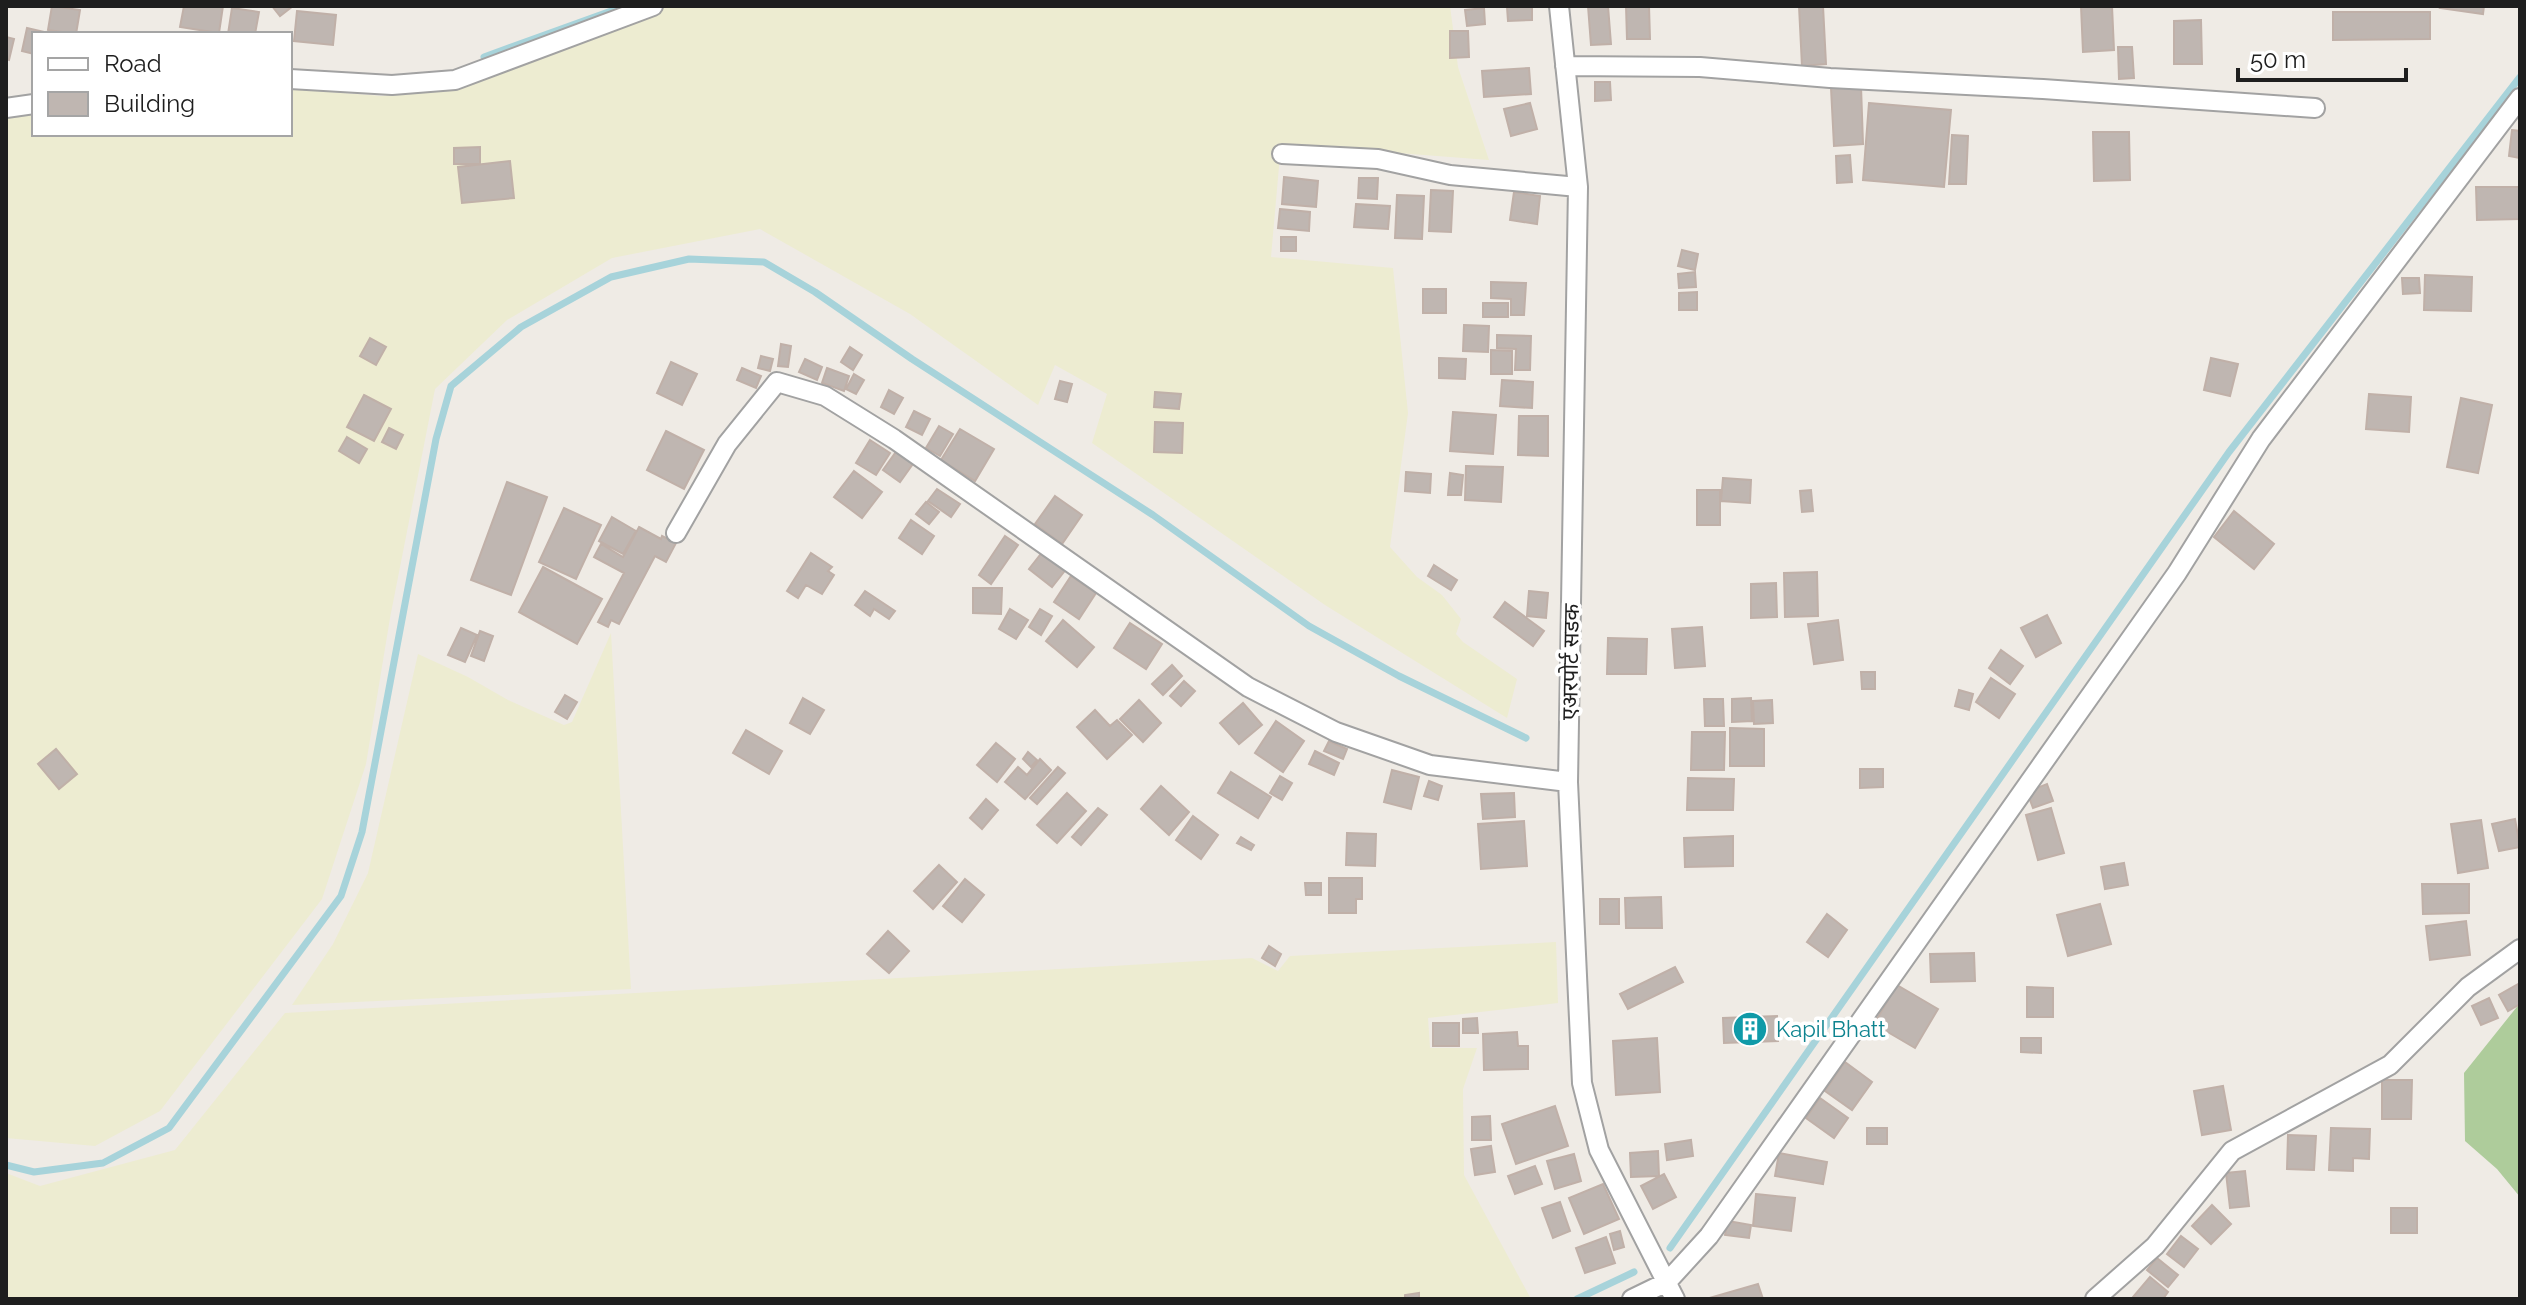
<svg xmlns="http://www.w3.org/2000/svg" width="2526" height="1305" font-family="Raleway,'Noto Sans Devanagari',sans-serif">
  <rect width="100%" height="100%" fill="#efebe5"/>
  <!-- farmland -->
  <path fill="#edecd1" d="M670,6H1450L1458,67L1489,160L1281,144L1271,257L1393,268L1408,413L1390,547L1417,577L1442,595L1461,619L1456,634L1463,642L1517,679L1507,718L1325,605L1092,443L1107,394L1055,365L1038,405L910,314L760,229L612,258L507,320L435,389L390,618L366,764L322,899L160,1111L95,1146L6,1138V117L34,112V134H290V89L382,96L455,83Z
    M611,633L631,989L292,1005L333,944L368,873L418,654L468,677L508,700L564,725L572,722Z
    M1556,942L1558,1003L1428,1018L1430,1048H1477L1463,1089L1464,1175L1531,1299H6V1173L40,1186L175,1150L285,1013L1252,958L1278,971L1290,956Z"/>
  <!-- forest -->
  <path fill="#aecc9b" d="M2520,1003V1197L2497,1169L2465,1141L2464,1073Z"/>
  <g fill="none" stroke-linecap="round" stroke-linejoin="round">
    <!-- stream -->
    <path stroke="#a7d3da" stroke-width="7" d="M484,57L625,6
      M6,1165L34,1172L103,1163L169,1128L341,896L362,832L436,439L451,386L521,327L611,277L689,259L764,262L815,292L912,359L1153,515L1309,626L1399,676L1526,738
      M1670,1248L2229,452L2520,77
      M1577,1299L1634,1272"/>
  </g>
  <!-- building -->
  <path fill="#bfb6b1" stroke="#c0b0a8" stroke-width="2" d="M52,6L80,10L76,34L48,30Z
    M184,6H223L219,33L180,27Z
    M272,6H293L280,16Z
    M1532,6V20L1508,21L1507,7Z
    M1588,6H1608L1611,44L1591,45Z
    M1626,6H1649L1650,39H1627Z
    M1799,6H1823L1826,64L1802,66Z
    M2081,6H2112L2114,50L2083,52Z
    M2441,6H2484L2483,14L2440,8Z
    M232,8L259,12L255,34H228Z
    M1484,8L1485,24L1467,26L1465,10Z
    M297,11L336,15L333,45L294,41Z
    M2333,12H2430V39L2333,40Z
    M2201,20L2202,64H2174V21Z
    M27,28L44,32L43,34H34V54L22,51Z
    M1450,31H1468L1469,57L1450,58Z
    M6,37L14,39L9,60L6,59Z
    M2118,47H2132L2134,78L2119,79Z
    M1529,68L1531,94L1484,97L1482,71Z
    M1595,82H1610L1611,100L1595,101Z
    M1861,86L1863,144L1834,146L1831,88Z
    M1530,103L1537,129L1511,136L1504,109Z
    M1869,103L1951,110L1944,187L1863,180Z
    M2512,130L2520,131V158L2509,156Z
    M2093,132H2129L2130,180L2094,181Z
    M1952,135L1968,136L1966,184H1949Z
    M480,147V164H454V148Z
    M1850,155L1852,182L1837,183L1836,156Z
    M510,161L514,198L462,203L458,167Z
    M1284,177L1318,181L1316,207L1282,204Z
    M1359,178H1378L1377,199L1358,198Z
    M2476,187H2520V219L2477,220Z
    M1431,190L1453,191L1451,232L1429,231Z
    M1514,192L1540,196L1537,224L1510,220Z
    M1397,195L1424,196L1422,239L1395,238Z
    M1356,204L1390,206L1388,229L1354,227Z
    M1280,209L1310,212L1309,231L1278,228Z
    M1281,237H1296V251H1281Z
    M1682,250L1698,254L1695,270L1678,266Z
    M1695,272L1696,287L1679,288L1678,274Z
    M2425,275L2472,277L2471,311L2424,310Z
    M2402,278H2419L2420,293L2403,294Z
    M1491,282L1526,283L1524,315H1511V299L1491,298Z
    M1423,289H1446V313H1423Z
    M1697,292V310H1679V293Z
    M1483,303H1508V317H1483Z
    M1464,325L1489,326L1488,352L1463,351Z
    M1497,335L1531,336L1530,370H1515L1516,349L1497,348Z
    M370,338L386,347L376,365L360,356Z
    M781,344L791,346L788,367L778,366Z
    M850,347L862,355L853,370L841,362Z
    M1491,350L1512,351V374H1491Z
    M761,356L773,359L770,371L758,368Z
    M1439,358L1466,359L1465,379L1439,378Z
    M2211,358L2238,364L2230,396L2204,390Z
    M805,359L822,367L817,380L799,372Z
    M671,362L697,374L682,405L657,393Z
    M742,368L761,376L756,388L737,380Z
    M827,368L849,376L844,391L822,383Z
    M854,374L864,380L856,394L846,389Z
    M1502,380L1533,382L1532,408L1500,406Z
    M1060,381L1072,384L1067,402L1055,399Z
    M889,390L903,398L894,414L881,407Z
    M1155,392L1181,394L1179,409L1154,407Z
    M2369,394L2411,397L2409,432L2366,429Z
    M364,395L391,409L374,441L347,427Z
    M2461,398L2492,405L2478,473L2447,467Z
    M914,411L930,419L922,435L906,427Z
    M1453,412L1496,415L1493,454L1450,451Z
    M1519,416H1548V456L1518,455Z
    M1155,422L1183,423L1182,453L1154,452Z
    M939,426L953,434L940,456L926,448Z
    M389,428L403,435L396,449L382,442Z
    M960,429L994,449L975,481L941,460Z
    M666,431L704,450L684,489L647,470Z
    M347,437L367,449L359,463L339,451Z
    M870,440L890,453L876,475L856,463Z
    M898,449L915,461L900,482L883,470Z
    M1466,466L1503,467L1501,502L1465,500Z
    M854,471L882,492L862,518L834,497Z
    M1406,472L1431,474L1430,493L1405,491Z
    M1450,473L1463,475L1461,495H1448Z
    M1723,478L1751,480L1750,503L1721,501Z
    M507,482L547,497L511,595L471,580Z
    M937,489L960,504L951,517L928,501Z
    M1697,490H1720V525H1697Z
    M1811,490L1813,511L1802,512L1800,491Z
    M1055,496L1082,515L1062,544L1035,524Z
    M926,502L939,512L929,524L916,514Z
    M564,508L601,525L576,579L539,562Z
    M2234,511L2274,544L2254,569L2214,537Z
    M612,517L636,531L623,554L599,541Z
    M911,520L934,536L922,554L899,538Z
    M639,527L661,539L662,536L676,543L666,562L655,556L619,624L611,620L608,627L598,622L624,573L594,557L601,544L623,557Z
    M1005,536L1018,545L991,584L979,575Z
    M1044,550L1067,568L1052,587L1029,569Z
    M811,553L832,567L828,571L834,575L822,594L806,585L798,598L787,591Z
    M1434,565L1457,580L1451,590L1428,576Z
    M543,567L602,599L577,644L519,612Z
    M1817,572L1818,616L1785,617L1784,573Z
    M1071,576L1096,593L1079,619L1054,602Z
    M1776,583L1777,617L1751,618V584Z
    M973,588H1002L1001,614L973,613Z
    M865,591L895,611L889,619L874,609L870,616L855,605Z
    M1529,591L1548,593L1546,618L1527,616Z
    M1505,602L1544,631L1533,646L1494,617Z
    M1010,609L1028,620L1016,639L999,629Z
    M1040,609L1052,616L1041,635L1029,627Z
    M2047,615L2061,643L2036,657L2021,628Z
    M1063,620L1094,647L1077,667L1046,641Z
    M1838,620L1843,660L1814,664L1808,624Z
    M1130,623L1162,644L1146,669L1114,648Z
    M1702,627L1705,666L1675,668L1672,629Z
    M461,628L477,635L465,662L448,655Z
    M480,631L493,636L484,661L471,656Z
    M1608,638L1647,639L1646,674H1607Z
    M2001,650L2023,666L2010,684L1989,668Z
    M1172,665L1182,676L1163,695L1152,684Z
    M1861,672H1875V689H1862Z
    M1991,678L2015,694L1999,718L1976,702Z
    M1184,681L1195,691L1181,706L1170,696Z
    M1959,690L1973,694L1969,710L1955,706Z
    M565,695L577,702L567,719L555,712Z
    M803,698L824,710L810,734L790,723Z
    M1751,698L1752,721L1732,722V699Z
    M1704,699H1723L1724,726H1705Z
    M1139,700L1161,723L1143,742L1120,719Z
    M1772,700L1773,723L1754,724L1753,701Z
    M1243,703L1262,725L1239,744L1220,723Z
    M1095,710L1110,726L1117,720L1132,735L1107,759L1077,727Z
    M1276,721L1304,741L1283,772L1255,753Z
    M1730,728L1764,729V766H1730Z
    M746,730L782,751L769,774L733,753Z
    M1692,732H1725L1724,770H1691Z
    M1329,741L1347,749L1343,759L1324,751Z
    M996,743L1015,759L997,782L977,765Z
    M56,749L77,774L59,789L38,764Z
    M1315,751L1339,763L1334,775L1309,764Z
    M1028,752L1037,760L1031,767L1023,759Z
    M1040,759L1051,770L1025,799L1005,782L1018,767L1027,775Z
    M1058,767L1065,773L1037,804L1030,798Z
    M1860,769H1883V787L1860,788Z
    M1392,770L1419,777L1411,809L1384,802Z
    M1231,772L1271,797L1258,818L1218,793Z
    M1280,776L1292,783L1282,800L1270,793Z
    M1688,778L1734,779L1733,810H1687Z
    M1429,781L1442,786L1438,800L1424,796Z
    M2047,784L2053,801L2033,808L2027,792Z
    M1161,786L1189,812L1169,835L1141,809Z
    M1067,793L1086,811L1057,843L1037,825Z
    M1514,793L1515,817L1483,819L1481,794Z
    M986,799L998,810L982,829L970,818Z
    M1098,808L1107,815L1081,845L1072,837Z
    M2051,808L2064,853L2038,860L2026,815Z
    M1193,816L1218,835L1201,859L1176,840Z
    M2515,819L2520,847L2499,851L2492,824Z
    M2481,820L2488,868L2458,873L2451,824Z
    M1524,821L1527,866L1481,869L1478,824Z
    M1347,833L1376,834L1375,866L1346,865Z
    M1733,836V866L1685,867L1684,838Z
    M1241,837L1254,845L1251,850L1237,843Z
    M2124,863L2128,885L2105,889L2101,867Z
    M939,865L957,882L933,909L914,891Z
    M1329,878H1362V899H1356V913H1329Z
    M965,879L984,895L962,922L943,906Z
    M1305,883H1321V895H1306Z
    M2422,884H2469V913L2423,914Z
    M1661,897L1662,928H1626L1625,898Z
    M1600,899H1619V924H1600Z
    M2100,904L2111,944L2068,956L2057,915Z
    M1827,914L1847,930L1828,957L1807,942Z
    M2466,921L2470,955L2430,960L2426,926Z
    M888,931L909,951L889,973L867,954Z
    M1269,946L1281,954L1275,966L1262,958Z
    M1974,953L1975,981L1931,982L1930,954Z
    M1675,967L1683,982L1628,1009L1620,994Z
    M2520,983V1004L2508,1011L2499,995Z
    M1897,985L1938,1009L1915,1048L1874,1024Z
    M2027,987L2053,988V1017H2027Z
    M2489,998L2498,1018L2481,1025L2472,1006Z
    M1777,1016L1778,1041L1724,1043L1723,1018Z
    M1477,1018L1478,1033H1463V1019Z
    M1433,1023H1459V1046H1433Z
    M1517,1032L1518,1046H1528V1069L1484,1070L1483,1034Z
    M1657,1038L1660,1092L1616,1095L1613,1041Z
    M2021,1038H2041V1053L2021,1052Z
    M1845,1062L1872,1082L1852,1110L1825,1091Z
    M2382,1080H2412L2411,1119H2382Z
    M2223,1086L2231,1130L2202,1135L2194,1091Z
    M1820,1098L1848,1118L1834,1138L1806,1118Z
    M1555,1106L1568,1146L1516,1164L1502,1124Z
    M1490,1116L1491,1140H1472V1117Z
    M1867,1128H1887V1144H1867Z
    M2331,1128L2370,1129L2369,1159L2353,1158V1171L2329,1170Z
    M2288,1135L2316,1136L2314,1170L2287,1169Z
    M1691,1140L1693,1156L1667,1160L1665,1144Z
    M1491,1146L1495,1172L1475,1175L1471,1149Z
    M1658,1151L1659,1176L1631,1177L1630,1153Z
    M1779,1153L1827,1162L1823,1184L1775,1176Z
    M1574,1154L1581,1181L1555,1189L1547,1161Z
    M1535,1166L1542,1184L1515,1194L1508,1176Z
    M2245,1171L2249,1206L2230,1208L2226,1173Z
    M1664,1174L1676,1197L1653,1209L1641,1186Z
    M1603,1184L1619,1219L1584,1234L1569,1198Z
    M1756,1194L1795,1198L1791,1231L1753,1226Z
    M1560,1202L1570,1231L1553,1238L1542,1208Z
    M2212,1205L2231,1224L2211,1244L2192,1226Z
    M2391,1208H2417V1233H2391Z
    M1728,1221L1751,1225L1749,1238L1725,1235Z
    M1620,1231L1624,1247L1614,1250L1610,1234Z
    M2181,1236L2198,1249L2184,1267L2167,1254Z
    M1606,1237L1615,1263L1585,1273L1576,1248Z
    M2157,1258L2178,1275L2168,1287L2147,1270Z
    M2150,1277L2168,1292L2163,1299H2136L2133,1297Z
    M1758,1284L1763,1299H1706Z
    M1419,1293V1299H1405V1295Z"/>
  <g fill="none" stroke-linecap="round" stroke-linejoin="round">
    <!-- street casing -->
    <g stroke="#a2a2a2" stroke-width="22">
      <path id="street" d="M1559,6L1578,187L1568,782L1582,1083L1599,1150L1675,1299
        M1565,66L1700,67L1830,78L2043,89L2315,108
        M290,79L392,85L455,80L653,6
        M6,108L34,104
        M1282,154L1378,159L1450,175L1578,187
        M676,533L727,444L777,382L825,396L894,439L1248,687L1336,732L1430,765L1568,782
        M1632,1299L1667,1282L1709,1236L2177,573L2261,439L2520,98
        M2095,1299L2155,1246L2232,1151L2390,1065L2468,987L2520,949"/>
    </g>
    <!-- street -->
    <use href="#street" stroke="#fff" stroke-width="18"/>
  </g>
  <!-- icons -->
  <defs>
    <g id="building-disc" transform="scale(1.8)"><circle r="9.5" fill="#0f9aa8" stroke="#fff"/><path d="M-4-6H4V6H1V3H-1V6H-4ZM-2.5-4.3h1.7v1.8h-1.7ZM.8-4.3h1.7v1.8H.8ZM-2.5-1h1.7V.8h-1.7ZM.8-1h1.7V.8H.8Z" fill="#fff"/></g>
  </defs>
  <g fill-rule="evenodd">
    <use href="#building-disc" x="1750" y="1029"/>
  </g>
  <g text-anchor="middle" stroke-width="7" stroke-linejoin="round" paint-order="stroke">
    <!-- street labels -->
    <g font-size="22" fill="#1e1e1e" stroke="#fff">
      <text transform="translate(1570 662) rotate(-89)" y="8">एअरपोर्ट सडक</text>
    </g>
    <!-- culture labels -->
    <g font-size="22" fill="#0d838f" stroke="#fff" text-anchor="start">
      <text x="1776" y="1037">Kapil Bhatt</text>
    </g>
  </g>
  <!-- border -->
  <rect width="2526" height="1305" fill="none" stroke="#1e1e1e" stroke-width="16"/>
  <!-- legend -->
  <rect x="32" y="32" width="260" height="104" fill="#ffffff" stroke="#a5a5a5" stroke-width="2"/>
  <rect x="48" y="58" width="40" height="12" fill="#ffffff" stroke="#a5a5a5" stroke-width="2"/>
  <text x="104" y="72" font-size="24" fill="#1e1e1e">Road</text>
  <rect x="48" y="92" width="40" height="24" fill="#bfb6b1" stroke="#a5a5a5" stroke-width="2"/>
  <text x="104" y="112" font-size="24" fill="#1e1e1e">Building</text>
  <!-- scale -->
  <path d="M2238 68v12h168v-12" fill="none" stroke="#1e1e1e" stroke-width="4"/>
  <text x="2250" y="68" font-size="24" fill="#1e1e1e" stroke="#ffffff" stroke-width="6" paint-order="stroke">50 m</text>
</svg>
